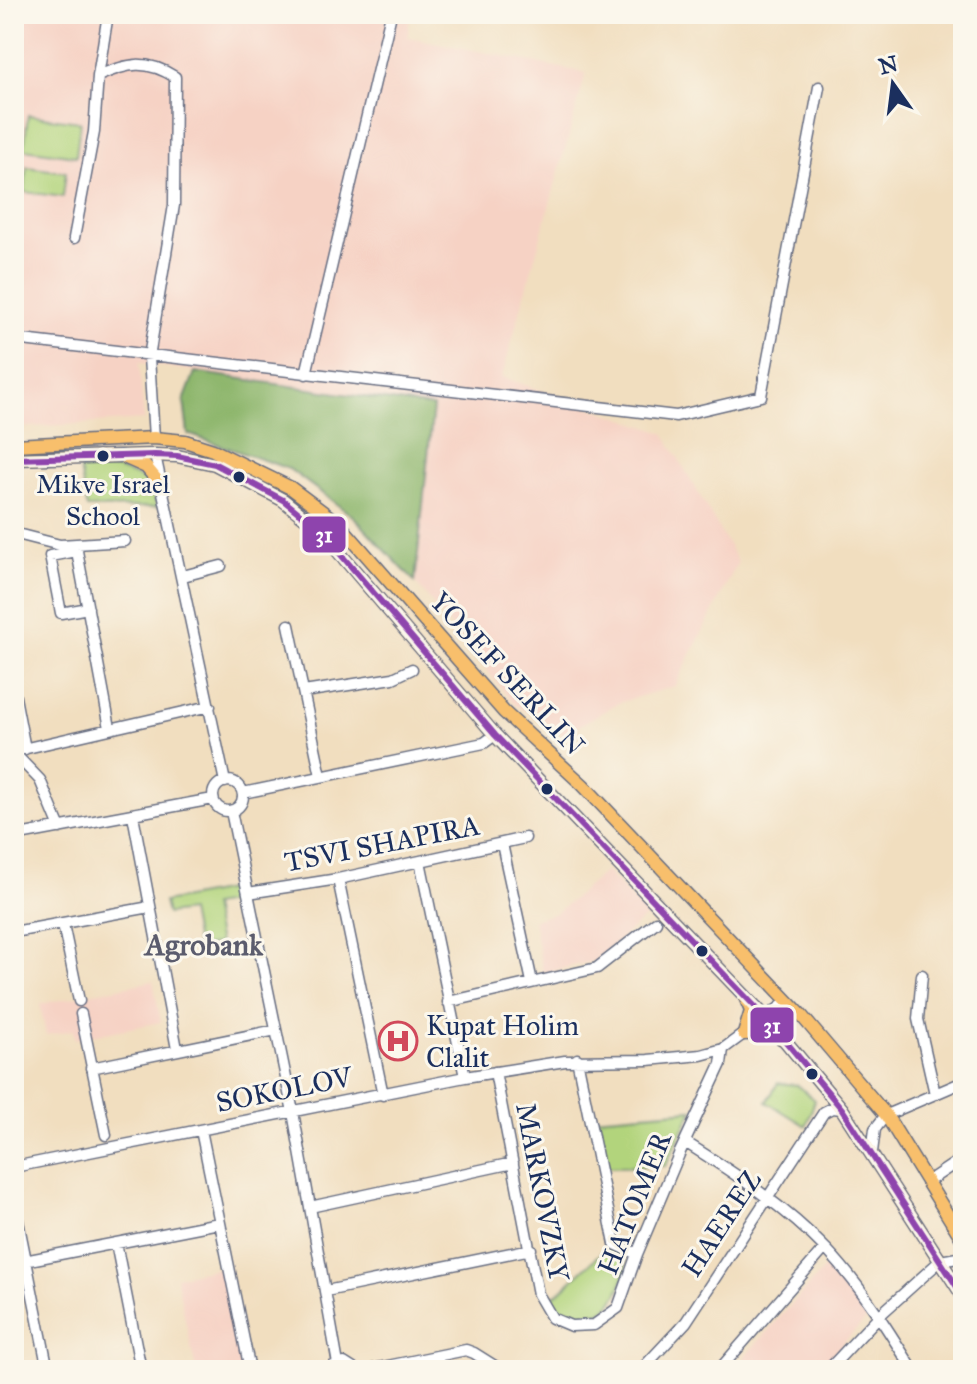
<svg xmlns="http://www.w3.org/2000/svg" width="977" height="1384" font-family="'IM FELL Great Primer',serif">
  <rect width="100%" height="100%" fill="#fbf7ec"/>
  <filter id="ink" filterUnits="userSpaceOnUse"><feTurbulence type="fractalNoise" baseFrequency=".0125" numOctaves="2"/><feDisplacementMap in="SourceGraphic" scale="16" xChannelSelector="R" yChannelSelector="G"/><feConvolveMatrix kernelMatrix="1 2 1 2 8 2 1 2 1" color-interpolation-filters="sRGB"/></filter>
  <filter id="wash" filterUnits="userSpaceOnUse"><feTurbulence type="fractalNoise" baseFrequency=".006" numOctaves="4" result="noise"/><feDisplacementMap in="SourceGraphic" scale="32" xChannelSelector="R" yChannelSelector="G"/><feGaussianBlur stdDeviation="1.8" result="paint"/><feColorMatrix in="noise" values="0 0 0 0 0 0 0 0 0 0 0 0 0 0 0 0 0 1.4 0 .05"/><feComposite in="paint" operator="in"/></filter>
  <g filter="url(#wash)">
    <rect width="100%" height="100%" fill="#f1debf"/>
    <!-- built -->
    <path fill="#f6d2c4" d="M14,14H410L408,37L586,73L502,377L664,433L738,562L675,686L618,703L563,735L514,704L415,582L433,407L139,363L144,420L14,428Z
      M606,871L647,916L594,961L543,973L533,920L556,913Z
      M153,981L161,1022L75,1039L73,1030L46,1035L40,1004Z
      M827,1265L870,1315L818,1370H758L744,1357Z
      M227,1266L248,1370H196L176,1277Z"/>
    <!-- green -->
    <path fill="#b2d47c" stroke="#66826d" stroke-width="2" d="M28,115L80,122L76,156L24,149Z
      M27,167L66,172L63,197L24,192Z
      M80,469H117L149,481L157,507L87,508Z
      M234,889L235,902L212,906L219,944L197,948L190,911L167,914L164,902Z
      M778,1083L797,1085L815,1100L806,1126L767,1102Z
      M693,1110L665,1166L608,1167L594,1118Z
      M613,1248L625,1257C627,1268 626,1273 622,1283C612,1308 606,1312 581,1320L563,1312L549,1299L563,1289L605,1249Z"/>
    <!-- forest -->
    <path fill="#8db66c" stroke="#547265" stroke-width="2" d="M195,372L433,407L415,582L354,517L289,469L188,434L184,401Z"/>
  </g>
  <g filter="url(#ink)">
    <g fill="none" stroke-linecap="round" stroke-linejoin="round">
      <!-- minor casing -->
      <g stroke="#666c80" stroke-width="13">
        <path id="minor" d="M98,76C128,63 146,59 175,77L174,205L149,357L154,438
          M74,238L94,132L98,76L108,14
          M14,339L676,416L761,396L819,87
          M306,374L391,14
          M155,455L225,782
          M14,536L21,535L60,545L125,541
          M183,576L221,566
          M88,608L61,613L50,556L77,551L110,728
          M289,625L321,776
          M14,692L25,749
          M304,692L393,678L412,669
          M14,751L210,706
          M14,753L40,780L60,828
          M213 796a15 15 0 1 1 30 0a15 15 0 1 1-30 0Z
          M243,793L484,743L495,735
          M231,811L293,1112L338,1364
          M133,815L177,1049
          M14,836L213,799
          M502,844L532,982
          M420,861L465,1077
          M338,879L383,1095
          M248,893L338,879L525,838
          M63,924L79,1001
          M14,932L150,907
          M922,975L918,1019L935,1094
          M448,1002L597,968L656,922
          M81,1014L106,1135
          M577,1059L615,1244L637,1254
          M91,1068L276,1030
          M495,1072L538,1294L552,1318L571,1326L594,1325L618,1308L637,1254L680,1152L721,1064L723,1049
          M201,1130L250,1370
          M685,1142C733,1172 787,1208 827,1250C861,1286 887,1328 913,1370
          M872,1152L875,1129L886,1115L963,1082
          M14,1167L465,1077L565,1061L648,1060L701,1055L723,1049L787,1002
          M927,1182L963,1158
          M14,1201L48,1370
          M310,1207L513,1163
          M116,1243L141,1370
          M14,1263L219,1223
          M326,1291L531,1249
          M329,1370L333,1366L344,1363L355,1370
          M368,1370L466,1350L474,1353L501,1370
          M641,1370L686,1322L824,1112L832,1108L842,1109
          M719,1370L825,1248
          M828,1370L880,1315L940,1261L963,1257"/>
      </g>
      <!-- major casing -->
      <g stroke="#666c80" stroke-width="15">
        <path id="major" d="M14,445L154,438L185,441L213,450L291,488L339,524L504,712L583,785L801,1015L886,1115L963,1240
          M126,458L146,467L161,485
          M14,459L155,455L177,456L215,464L283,500L319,529L495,735L767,1019L842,1109L963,1296
          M744,1034L751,1011L746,999
          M744,1034L773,1033L783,1039"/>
      </g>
      <!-- minor -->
      <use href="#minor" stroke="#fff" stroke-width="10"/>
      <!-- major -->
      <use href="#major" stroke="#f8bf6c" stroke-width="12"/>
      <!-- bus-1 casing -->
      <g stroke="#fbf7ec" stroke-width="12">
        <path id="bus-1" d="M14,459L155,455L177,456L215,464L283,500L319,529L495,735L767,1019L842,1109L963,1296"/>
      </g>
      <!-- bus-1 -->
      <use href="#bus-1" stroke="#8e44ad" stroke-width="6"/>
    </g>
  </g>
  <!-- icons -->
  <defs>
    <g id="hospital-ring" transform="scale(2)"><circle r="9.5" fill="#fbf7ec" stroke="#d1495b" stroke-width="1.5"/><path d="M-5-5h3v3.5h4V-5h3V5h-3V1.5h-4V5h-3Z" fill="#d1495b"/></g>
  </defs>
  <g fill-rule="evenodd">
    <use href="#hospital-ring" x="398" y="1041"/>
  </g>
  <!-- markers -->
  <g fill="#1b2f5e" stroke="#fbf7ec" stroke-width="3">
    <circle cx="103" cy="456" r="7"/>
    <circle cx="239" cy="477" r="7"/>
    <circle cx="547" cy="789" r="7"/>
    <circle cx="702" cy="951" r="7"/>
    <circle cx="812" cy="1074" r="7"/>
  </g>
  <g text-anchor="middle" stroke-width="6" stroke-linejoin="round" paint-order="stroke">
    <!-- bus labels -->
    <g font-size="26" fill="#1b2f5e" stroke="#fbf7ec">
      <text x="103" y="493">Mikve Israel<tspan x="103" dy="32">School</tspan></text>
    </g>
    <!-- street labels -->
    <g font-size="28" fill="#1b2f5e" stroke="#fbf7ec">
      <text transform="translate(508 673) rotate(47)" y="10">YOSEF SERLIN</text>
      <text transform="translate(382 843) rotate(-11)" y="10">TSVI SHAPIRA</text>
      <text transform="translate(284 1089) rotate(-11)" y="10">SOKOLOV</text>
      <text transform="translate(543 1192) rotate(79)" y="10">MARKOVZKY</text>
      <text transform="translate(634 1203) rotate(-68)" y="10">HATOMER</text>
      <text transform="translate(721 1223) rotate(-57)" y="10">HAEREZ</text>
    </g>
    <!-- poi labels -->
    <g font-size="28" fill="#1b2f5e" stroke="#fbf7ec" text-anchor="start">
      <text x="426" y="1035">Kupat Holim<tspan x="426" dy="32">Clalit</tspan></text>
    </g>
    <!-- neighbourhood labels -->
    <g font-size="30" font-weight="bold" fill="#5b5c6d" stroke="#fbf7ec">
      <text x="204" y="955">Agrobank</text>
    </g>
  </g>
  <g stroke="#fbf7ec" stroke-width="3">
    <rect x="301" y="515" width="46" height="39" rx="8" fill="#8e44ad"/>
    <rect x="749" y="1006" width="46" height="38" rx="8" fill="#8e44ad"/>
  </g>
  <g font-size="22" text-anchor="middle" font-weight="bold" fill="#fff">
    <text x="324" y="542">31</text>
    <text x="772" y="1033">31</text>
  </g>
  <!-- margin -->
  <rect width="977" height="1384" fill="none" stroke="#fbf7ec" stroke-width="48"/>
  <!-- north arrow -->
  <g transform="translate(893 84) rotate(346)" stroke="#fbf7ec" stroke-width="6" paint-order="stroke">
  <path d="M0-6L14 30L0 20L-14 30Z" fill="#1b2f5e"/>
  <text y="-12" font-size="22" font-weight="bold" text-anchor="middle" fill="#1b2f5e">N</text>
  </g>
</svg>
